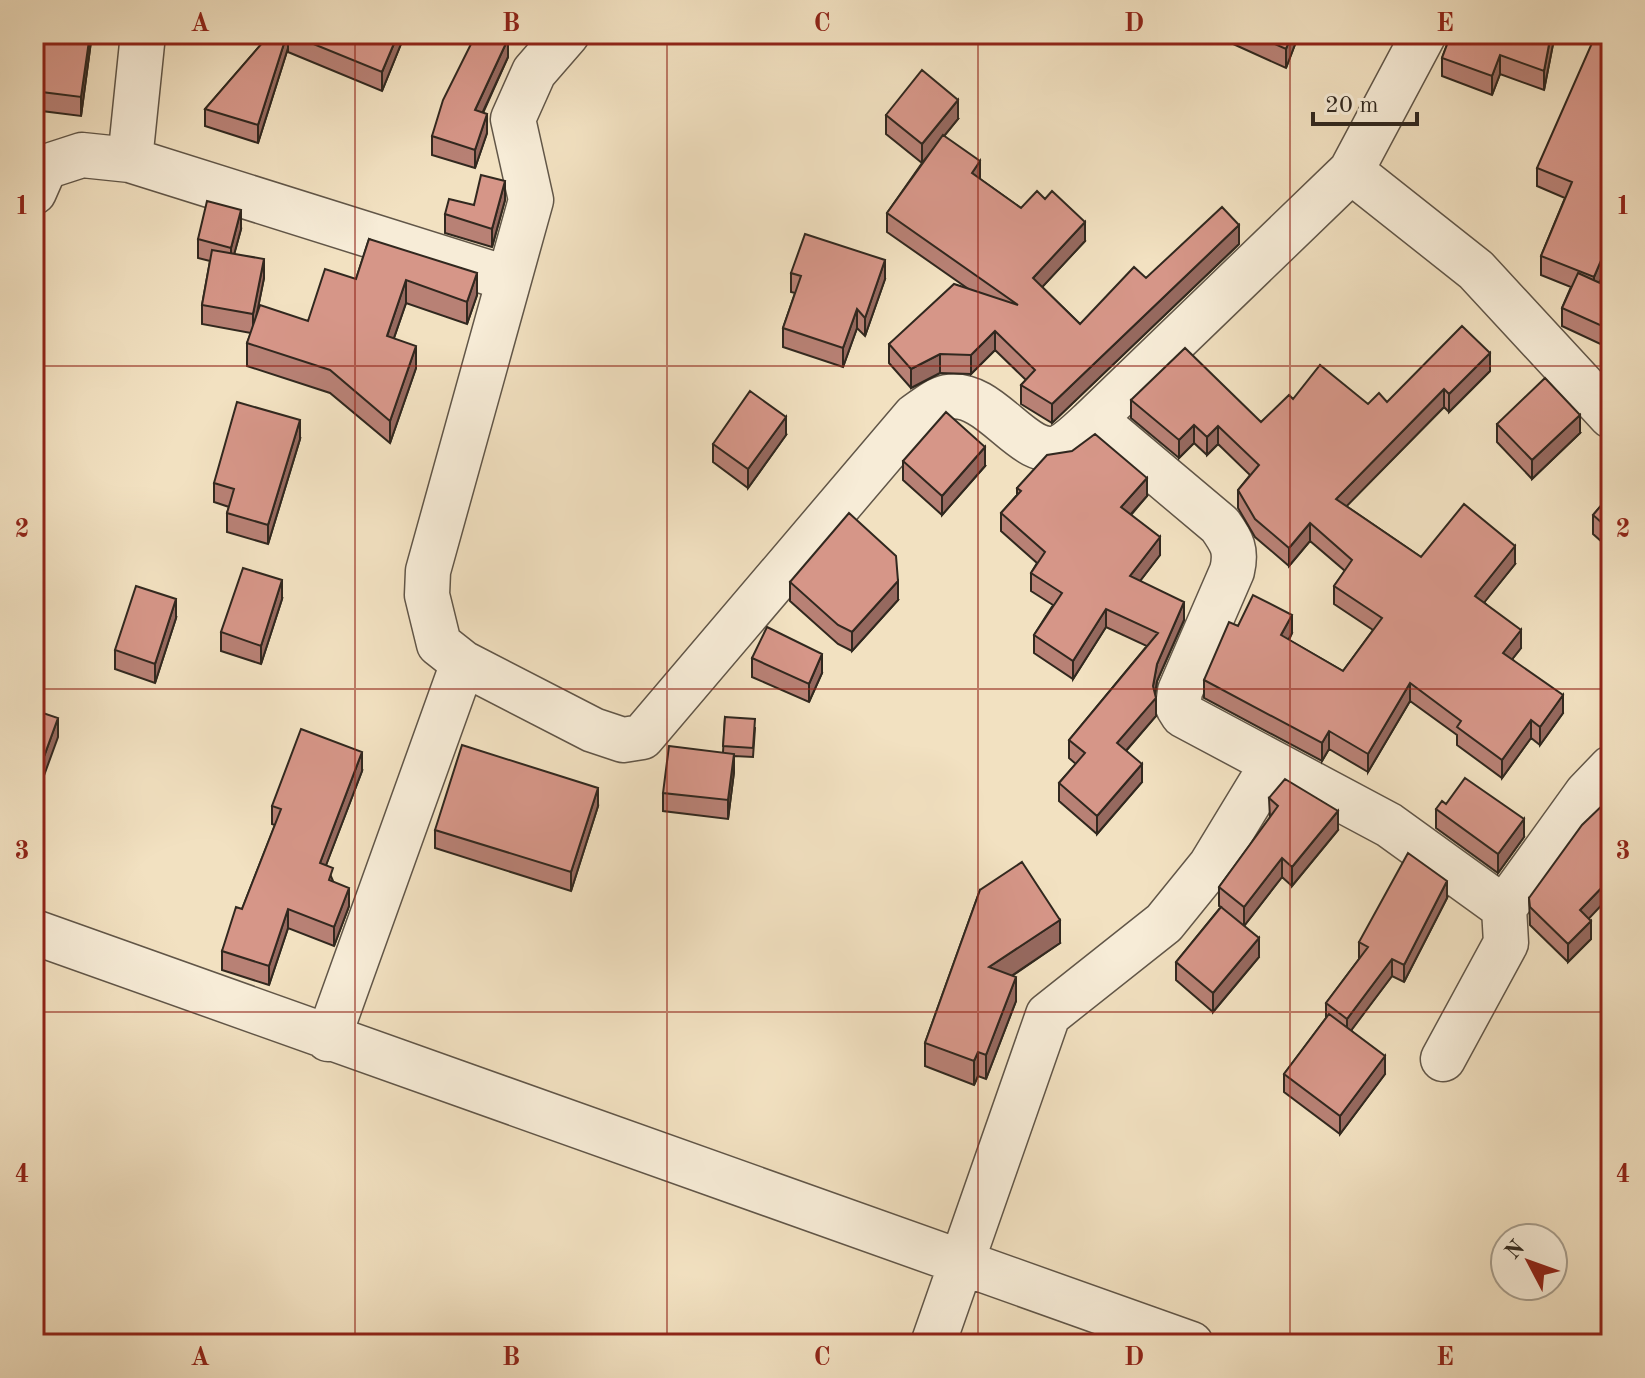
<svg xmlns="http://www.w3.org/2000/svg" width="1645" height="1378" font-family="'Old Standard TT',serif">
  <rect width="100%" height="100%" fill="#f2e1c1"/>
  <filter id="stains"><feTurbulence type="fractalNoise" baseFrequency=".0025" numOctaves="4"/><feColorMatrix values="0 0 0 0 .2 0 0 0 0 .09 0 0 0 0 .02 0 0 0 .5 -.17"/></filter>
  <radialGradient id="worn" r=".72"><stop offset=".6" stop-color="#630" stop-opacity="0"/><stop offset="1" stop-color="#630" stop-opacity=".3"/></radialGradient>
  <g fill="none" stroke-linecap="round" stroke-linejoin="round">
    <!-- minor casing -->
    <g stroke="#615648" stroke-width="47">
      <path id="minor" d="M130,160L143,34
        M1351,171L1476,270L1611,416
        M34,192L45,167L82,155L130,160L509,279
        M1094,419L1220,525C1232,542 1237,550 1232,571L1180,691L1178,707L1183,715L1389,825L1504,908L1506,943L1443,1059
        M463,663L439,644L427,595L428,571L531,200L513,119L534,72L567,34
        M1504,908L1587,793L1611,768
        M34,932L1191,1344
        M328,1039L463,663L593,730L623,740L642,737L915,416C924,410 937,399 947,397C992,389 1024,462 1060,447C1072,441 1084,428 1094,419L1351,171L1424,34
        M933,1344L1048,1015L1164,923L1211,865L1273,763"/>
    </g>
    <!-- minor -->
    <use href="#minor" stroke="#f7ecd7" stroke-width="44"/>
  </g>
  <!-- wall -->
  <path fill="#b88175" stroke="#31281f" stroke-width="2" d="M34,34H92L81,116L34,110Z
    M270,34H405L382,91L288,52V48L258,143L205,126V109Z
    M1231,34H1299L1286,68L1231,43Z
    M1451,34H1555L1544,90L1500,74L1492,95L1442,76V58Z
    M508,57L483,113L487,133L475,168L432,155V136Z
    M886,115L958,119L944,136L980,179L1021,208L1085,241L1042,287L1080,324L1146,278L1239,244L1052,423L1021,404V385L1026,380L995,350L971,374L940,373L911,388L889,363V344L967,288L887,232V213L922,163L886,134Z
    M1609,132L1600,283L1611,288V349L1562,326V308L1571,287L1541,275V256L1565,198L1537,186V168Z
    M505,200L492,247L445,233V214L474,205Z
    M241,229L234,254L264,278L256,317L308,321L356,279L369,239L477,295L467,324L406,303L394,338L416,368L390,443L330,393L247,366V343L251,333L202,324V305L210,261L198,258V239Z
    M791,273L885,279L865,336L857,328L843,367L783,347V328L795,293L791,292Z
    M1490,371L1449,412L1444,407L1346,506L1421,557L1515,564L1484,602L1521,648L1512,659L1563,713L1540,745L1531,738L1502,778L1457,745V735L1410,701L1368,772L1329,749L1322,761L1204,698V680L1238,626L1292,633L1289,640L1343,671L1373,630L1334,604V586L1345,571L1310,541L1289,566L1255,537L1238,508V490L1250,475L1218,444L1207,455L1194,443L1179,458L1131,418V400L1261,422L1293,399L1368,404L1387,402Z
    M1497,424L1580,433L1532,479L1497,442Z
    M786,435L748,488L713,462V444Z
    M300,439L268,544L227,532V513L229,507L214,502V483Z
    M903,461L985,466L942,515L903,480Z
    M1017,488L1147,496L1131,515L1160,555L1140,581L1184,620L1157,681L1155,694L1156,716L1126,751L1142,782L1097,834L1059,801V783L1076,764L1069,758V740L1147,646L1106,627L1073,679L1034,653V635L1053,605L1031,591V573L1037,563L1001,531V513L1017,495Z
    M1611,494V550L1593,534V515Z
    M790,582L898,600L852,651L838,644L790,601Z
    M282,599L261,664L221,651V632Z
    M176,618L155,683L115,669V650Z
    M752,658L822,673L809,702L752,677Z
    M725,717L755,728L753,757L734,756V772L728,819L663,811V793L723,752Z
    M362,771L326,865L333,881L349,906L334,946L288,928L269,985L222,970V951L242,909L275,825L272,824V806Z
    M1269,798L1338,830L1292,886L1282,877L1244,926L1259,957L1213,1012L1176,980V962L1221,907L1219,906V887L1270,818Z
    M1446,804L1524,837L1498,873L1436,828V809Z
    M598,806L571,891L435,848V830Z
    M980,890L1060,943L1012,976L1016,1001L986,1079L978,1076L974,1085L925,1066V1043Z
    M1447,898L1404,982L1392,976L1351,1030L1385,1074L1340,1134L1284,1092V1074L1326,1018V1003L1359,959V942Z
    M1529,898L1588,919L1591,939L1568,962L1530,925Z"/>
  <!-- shaded-wall -->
  <path fill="#96695f" stroke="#31281f" stroke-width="2" d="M90,34H92L81,116V97Z
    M287,34H288V48L258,143V125Z
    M398,34H405L382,91V72Z
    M1292,34H1299L1286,68V49Z
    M1551,34H1555L1544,90V71Z
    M508,39V57L475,129V110Z
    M1500,55V74L1492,95V76Z
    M958,100V119L922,163V144Z
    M1611,108V127L1602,148V129Z
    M487,114V133L475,168V150Z
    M980,161V180L972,173Z
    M505,181V200L492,247V229Z
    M241,210V229L231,266V248Z
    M1085,222V241L1033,297V278Z
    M1239,225V244L1052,423V404Z
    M1611,237V255L1594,296V277Z
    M264,259V278L253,333V314Z
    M885,260V279L865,336V318Z
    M477,273V295L467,324V302Z
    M406,280V303L387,358V336Z
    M857,309V328L843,367V348Z
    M995,331V350L971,374V355Z
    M416,346V368L390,443V421Z
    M1490,353V371L1449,412V394Z
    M940,354V373L911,388V369Z
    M1444,389V407L1336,517V499Z
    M1580,415V433L1532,479V460Z
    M786,417V435L748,488V469Z
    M300,420V439L268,544V525Z
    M1194,425V443L1179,458V440Z
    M1218,426V444L1207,455V437Z
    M985,447V466L942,515V496Z
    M1147,478V496L1121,525V507Z
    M1310,523V541L1289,566V548Z
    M1160,537V555L1130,594V576Z
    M1515,546V564L1475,614V596Z
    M282,580V599L261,664V646Z
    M898,581V600L852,651V632Z
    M176,599V618L155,683V664Z
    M1184,602V620L1157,681L1154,700L1156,698V716L1117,761V743L1153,686L1157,664Z
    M1106,609V627L1073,679V661Z
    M1292,615V633L1281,653V635Z
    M1521,630V648L1503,671V653Z
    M822,654V673L809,702V684Z
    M1410,683V701L1368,772V754Z
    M1563,695V713L1540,745V727Z
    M58,718V737L34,803V784Z
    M1531,720V738L1502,778V760Z
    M1329,731V749L1322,761V743Z
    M362,752V771L320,881V863Z
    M734,754V772L728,819V800Z
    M1142,764V782L1097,834V816Z
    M598,788V806L571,891V872Z
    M1338,811V830L1292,886V867Z
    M1524,819V837L1498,873V854Z
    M1282,858V877L1244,926V907Z
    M1611,878V895L1580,928V910Z
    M1447,881V898L1404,982V965Z
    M349,888V906L334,946V927Z
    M288,909V928L269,985V966Z
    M1060,920V943L989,991V967Z
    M1591,921V939L1568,962V944Z
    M1259,938V957L1213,1012V993Z
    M1392,959V976L1347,1036V1019Z
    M1016,977V1001L986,1079V1055Z
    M978,1052V1076L974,1085V1061Z
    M1385,1056V1074L1340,1134V1116Z"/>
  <!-- building -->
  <path fill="#d69688" stroke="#31281f" stroke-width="2" d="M34,34H90L81,97L34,91Z
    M270,34H287L258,125L205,109Z
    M289,34H398L382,72Z
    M476,34H498L508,39L475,110L487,114L475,150L432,136L443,100Z
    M1252,34H1292L1286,49Z
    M1451,34H1551L1544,71L1500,55L1492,76L1442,58Z
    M1596,34H1611V108L1602,129L1611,134V237L1594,277L1541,256L1572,182L1537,168Z
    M922,70L958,100L922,144L886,115Z
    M943,135L980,161L972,173L1021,208L1037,191L1045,199L1052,191L1085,222L1033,278L1080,324L1134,267L1146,278L1222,207L1239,225L1052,404L1021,385L1035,370L995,331L971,355L940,354L911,369L889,344L954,284L1018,305L887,213Z
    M481,175L505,181L492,229L445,214L449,199L474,205Z
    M207,201L241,210L231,248L198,239Z
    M805,234L885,260L865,318L857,309L843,348L783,328L801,276L791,273Z
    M369,239L477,273L467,302L406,280L387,336L416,346L390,421L330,370L247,343L260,305L308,321L325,269L356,279Z
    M212,250L264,259L253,314L202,305Z
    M1578,273L1611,288V330L1562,308Z
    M1462,326L1490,353L1449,394L1444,389L1336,499L1421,557L1464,504L1515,546L1475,596L1521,630L1503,653L1563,695L1540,727L1531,720L1502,760L1457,727L1461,721L1410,683L1368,754L1329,731L1322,743L1204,680L1229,622L1238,626L1253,595L1292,615L1281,635L1343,671L1382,618L1334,586L1352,560L1310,523L1289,548L1255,519L1238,490L1259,465L1218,426L1207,437L1194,425L1179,440L1131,400L1185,348L1261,422L1289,395L1293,399L1320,365L1368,404L1379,393L1387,402Z
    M1545,378L1580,415L1532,460L1497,424Z
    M750,391L786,417L748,469L713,444Z
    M237,402L300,420L268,525L227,513L234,489L214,483Z
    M946,412L985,447L942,496L903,461Z
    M1095,434L1147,478L1121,507L1160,537L1130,576L1184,602L1157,664L1153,686L1156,698L1117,743L1142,764L1097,816L1059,783L1085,753L1069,740L1158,633L1106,609L1073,661L1034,635L1062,593L1031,573L1045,552L1001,513L1021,491L1017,488L1047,455L1072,451Z
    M1611,494V531L1593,515Z
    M849,513L896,556L898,581L852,632L838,625L790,582Z
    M243,568L282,580L261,646L221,632Z
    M136,586L176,599L155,664L115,650Z
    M767,627L822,654L809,684L752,658Z
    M34,710L58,718L34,784Z
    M725,717L755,719L753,748L723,746Z
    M301,729L362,752L320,863L333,868L329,880L349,888L334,927L288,909L269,966L222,951L236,907L242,909L281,809L272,806Z
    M462,745L598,788L571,872L435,830Z
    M669,746L734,754L728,800L663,793Z
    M1465,778L1524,819L1498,854L1436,809L1442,801L1446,804Z
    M1285,779L1338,811L1292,867L1282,858L1244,907L1219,887L1278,806L1269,798Z
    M1611,797V878L1580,910L1591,921L1568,944L1530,907L1529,898L1582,825Z
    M1408,853L1447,881L1404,965L1392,959L1347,1019L1326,1003L1368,947L1359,942Z
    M1022,862L1060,920L989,967L1016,977L986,1055L978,1052L974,1061L925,1043L980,890Z
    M1221,907L1259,938L1213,993L1176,962Z
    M1329,1014L1385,1056L1340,1116L1284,1074Z"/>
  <!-- grid -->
  <path fill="none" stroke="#8f2418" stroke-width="2" stroke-opacity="0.55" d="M355,34V1344M667,34V1344M978,34V1344M1290,34V1344M34,366H1611M34,689H1611M34,1012H1611"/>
  <!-- margin -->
  <rect width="1645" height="1378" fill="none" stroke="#f2e1c1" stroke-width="88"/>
  <!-- north arrow -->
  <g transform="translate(1529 1262) rotate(311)"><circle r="38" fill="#f7ecd7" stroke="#a89e8d" stroke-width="2"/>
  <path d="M0-6L14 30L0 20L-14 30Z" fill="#8f2418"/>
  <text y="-12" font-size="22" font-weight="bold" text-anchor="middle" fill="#31281f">N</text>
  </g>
  <!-- scale -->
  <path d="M1313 112v12h104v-12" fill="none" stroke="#31281f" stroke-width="4"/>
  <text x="1325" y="112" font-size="24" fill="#31281f" stroke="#f7ecd7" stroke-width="6" paint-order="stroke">20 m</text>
  <rect x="44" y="44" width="1557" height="1290" fill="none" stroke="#8f2418" stroke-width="3"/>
  <g font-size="26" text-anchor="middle" font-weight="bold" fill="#8f2418">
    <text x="200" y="31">A</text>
    <text x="511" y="31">B</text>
    <text x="822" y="31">C</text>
    <text x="1134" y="31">D</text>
    <text x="1445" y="31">E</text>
    <text x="22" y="214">1</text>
    <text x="1623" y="214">1</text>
    <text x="22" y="537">2</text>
    <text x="1623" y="537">2</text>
    <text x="22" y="859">3</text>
    <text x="1623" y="859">3</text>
    <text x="22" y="1182">4</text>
    <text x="1623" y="1182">4</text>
    <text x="200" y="1365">A</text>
    <text x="511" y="1365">B</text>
    <text x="822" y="1365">C</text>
    <text x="1134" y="1365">D</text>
    <text x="1445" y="1365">E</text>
  </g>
  <rect width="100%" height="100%" filter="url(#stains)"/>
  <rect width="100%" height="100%" fill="url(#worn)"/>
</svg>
